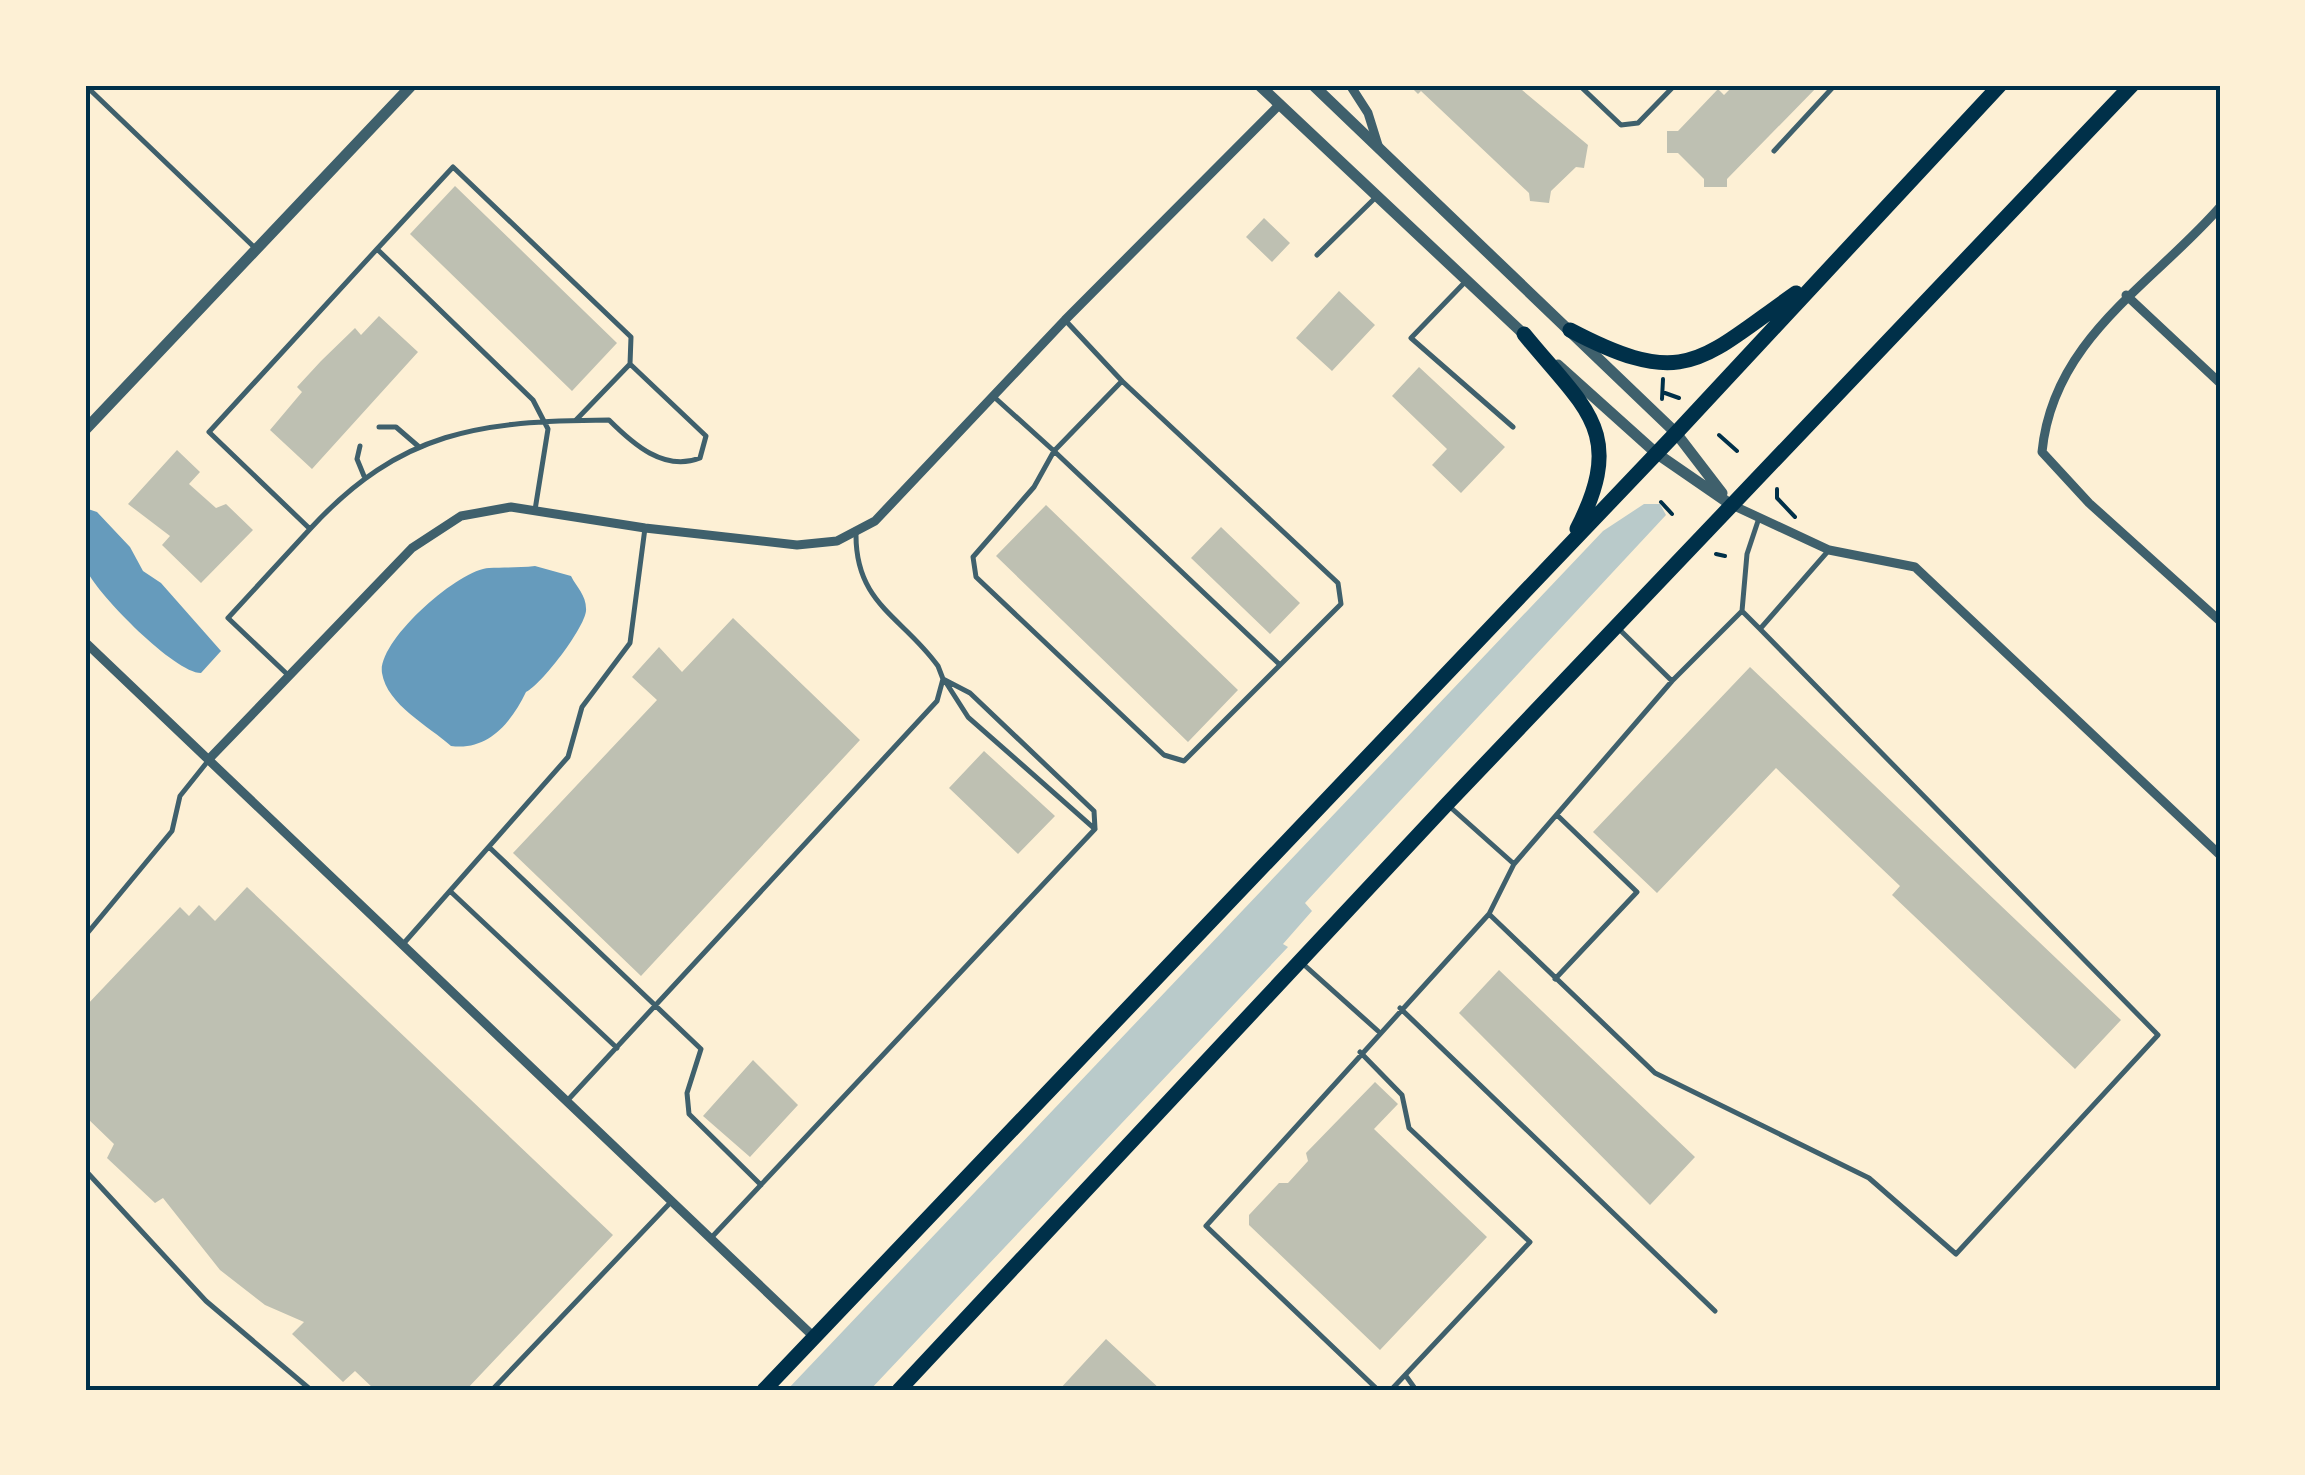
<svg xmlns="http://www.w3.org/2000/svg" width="2305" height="1475" font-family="Barlow,sans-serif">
  <rect width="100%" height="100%" fill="#fdf0d5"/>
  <!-- green -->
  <path fill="#b9caca" d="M1644,504H1660L1666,515L1305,903L1312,911L1283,944L1288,947L870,1390H787L1603,531Z"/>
  <!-- water -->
  <path fill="#669bbc" d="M85,508L97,512L130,547L143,571L161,583L221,651L201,673C175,673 99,596 87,571C80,555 85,526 85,508Z
    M535,566L571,576C577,588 587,596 586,611C584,629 541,685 526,692C511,723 488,751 451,746C429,726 387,705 382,673C377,641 459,569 489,568C502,567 519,568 535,566Z"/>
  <!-- building -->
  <path fill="#bec0b2" d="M1409,85H1516L1588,145L1584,168L1576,167L1551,191L1549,203L1530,201L1529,193L1421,91L1418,94Z
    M1734,85H1819L1727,179V187H1704V179L1678,153H1667V131H1678L1718,89L1724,95Z
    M455,186L617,343L572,391L410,234Z
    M1264,218L1290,243L1272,262L1246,237Z
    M1339,291L1375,325L1332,371L1296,338Z
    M379,316L418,352L312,469L270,430L302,392L297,387L321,361L355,328L361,335Z
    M1419,367L1505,447L1461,493L1432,465L1447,449L1392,396Z
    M177,450L200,472L189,484L216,508L226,504L253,530L201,583L162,545L170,536L128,504Z
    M1046,505L1238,690L1188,742L996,556Z
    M1221,527L1300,603L1270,634L1191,558Z
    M733,618L860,740L641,976L513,853L657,700L632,677L659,647L682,672Z
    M1750,667L2121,1020L2075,1069L1892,895L1900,886L1776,768L1657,893L1593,832Z
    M984,751L1055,816L1018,854L949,788Z
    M247,887L613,1235L466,1390H375L355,1371L343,1382L292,1334L304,1322L265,1305L220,1270L163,1198L155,1203L107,1158L114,1144L85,1116V1007L180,907L189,916L199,905L215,921Z
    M1499,970L1695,1157L1650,1205L1459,1013Z
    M753,1060L798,1105L750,1157L703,1116Z
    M1375,1082L1398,1104L1374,1129L1487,1237L1380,1350L1249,1225V1215L1279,1183H1288L1308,1161L1306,1153Z
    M1106,1339L1161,1390H1059Z"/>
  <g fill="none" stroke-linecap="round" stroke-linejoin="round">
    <!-- path -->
    <path stroke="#003049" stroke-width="4" d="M1665,393L1679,398
      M1662,399L1663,379
      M1719,435L1737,451
      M1777,489V498L1795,517
      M1661,502L1672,514
      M1716,554L1725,556"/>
    <!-- service -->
    <path stroke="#3f606c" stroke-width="5" d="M85,85L255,248
      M1579,85L1621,125L1638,123L1675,85
      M1774,151L1835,85
      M377,249L453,167L631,337L630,364L576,420
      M1317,255L1375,198
      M1466,281L1411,338L1513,427
      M1122,381L1338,583L1341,604L1184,761L1164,755L976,577L973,557L1034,487L1054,451L1278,663
      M993,396L1054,451L1122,381L1065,320
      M379,427H396L418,446
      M360,446L357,459L364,476
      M310,529C401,430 480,421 609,420C633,444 664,472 700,458L706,436L630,364
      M1742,611L1747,554L1759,518
      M1620,630L1672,681
      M288,675L228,618L310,529L209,432L377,249L533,400L548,429L535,510
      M945,681L968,717L1095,829
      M1449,806L1514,864
      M490,848L701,1049L687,1093L689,1114L761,1185
      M450,891L617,1048
      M1489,914L1655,1073L1869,1178L1956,1254L2158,1035L1760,629
      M85,936L172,831L180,796L208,761
      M404,943L568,757L582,707L630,643L645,528
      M1302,963L1378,1031
      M1555,979L1637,892L1557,815
      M1400,1008L1715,1311
      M1360,1052L1402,1095L1409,1128L1530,1242L1391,1390
      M566,1102L937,701L943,679L938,666C902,616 855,604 856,533
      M85,1170L206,1301L311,1390
      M711,1238L1095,829L1094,811L970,693L943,679
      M1406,1376L1416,1390
      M492,1390L670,1203
      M1378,1390L1206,1226L1489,914L1514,864L1672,681L1742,611L1760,629L1829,550"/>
    <!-- minor -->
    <path stroke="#3f606c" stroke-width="9" d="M1350,85L1368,113L1378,145
      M2220,207C2152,285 2053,338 2042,452L2089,503L2220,621
      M2126,295L2220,383
      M1730,504L1829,550L1915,567L2220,855
      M85,642L814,1337
      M209,759L412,548L461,516L511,507L645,528L797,545L837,541L875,521L1065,320L1280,104"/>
    <!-- tertiary -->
    <path stroke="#3f606c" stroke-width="11" d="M1259,85L1529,339
      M1313,85L1676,433L1722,493
      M1558,365L1656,453L1730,504
      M85,430L412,85"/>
    <!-- trunk -->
    <path stroke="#003049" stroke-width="15" d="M1570,330C1686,391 1700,360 1796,293
      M1524,334C1585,409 1627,431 1577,529
      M764,1390L1676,433L2000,85
      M899,1390L1447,804L2132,85"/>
  </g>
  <!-- border -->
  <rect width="2305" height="1475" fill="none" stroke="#fdf0d5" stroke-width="175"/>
  <rect x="88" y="88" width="2130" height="1300" fill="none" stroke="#003049" stroke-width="4"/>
</svg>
